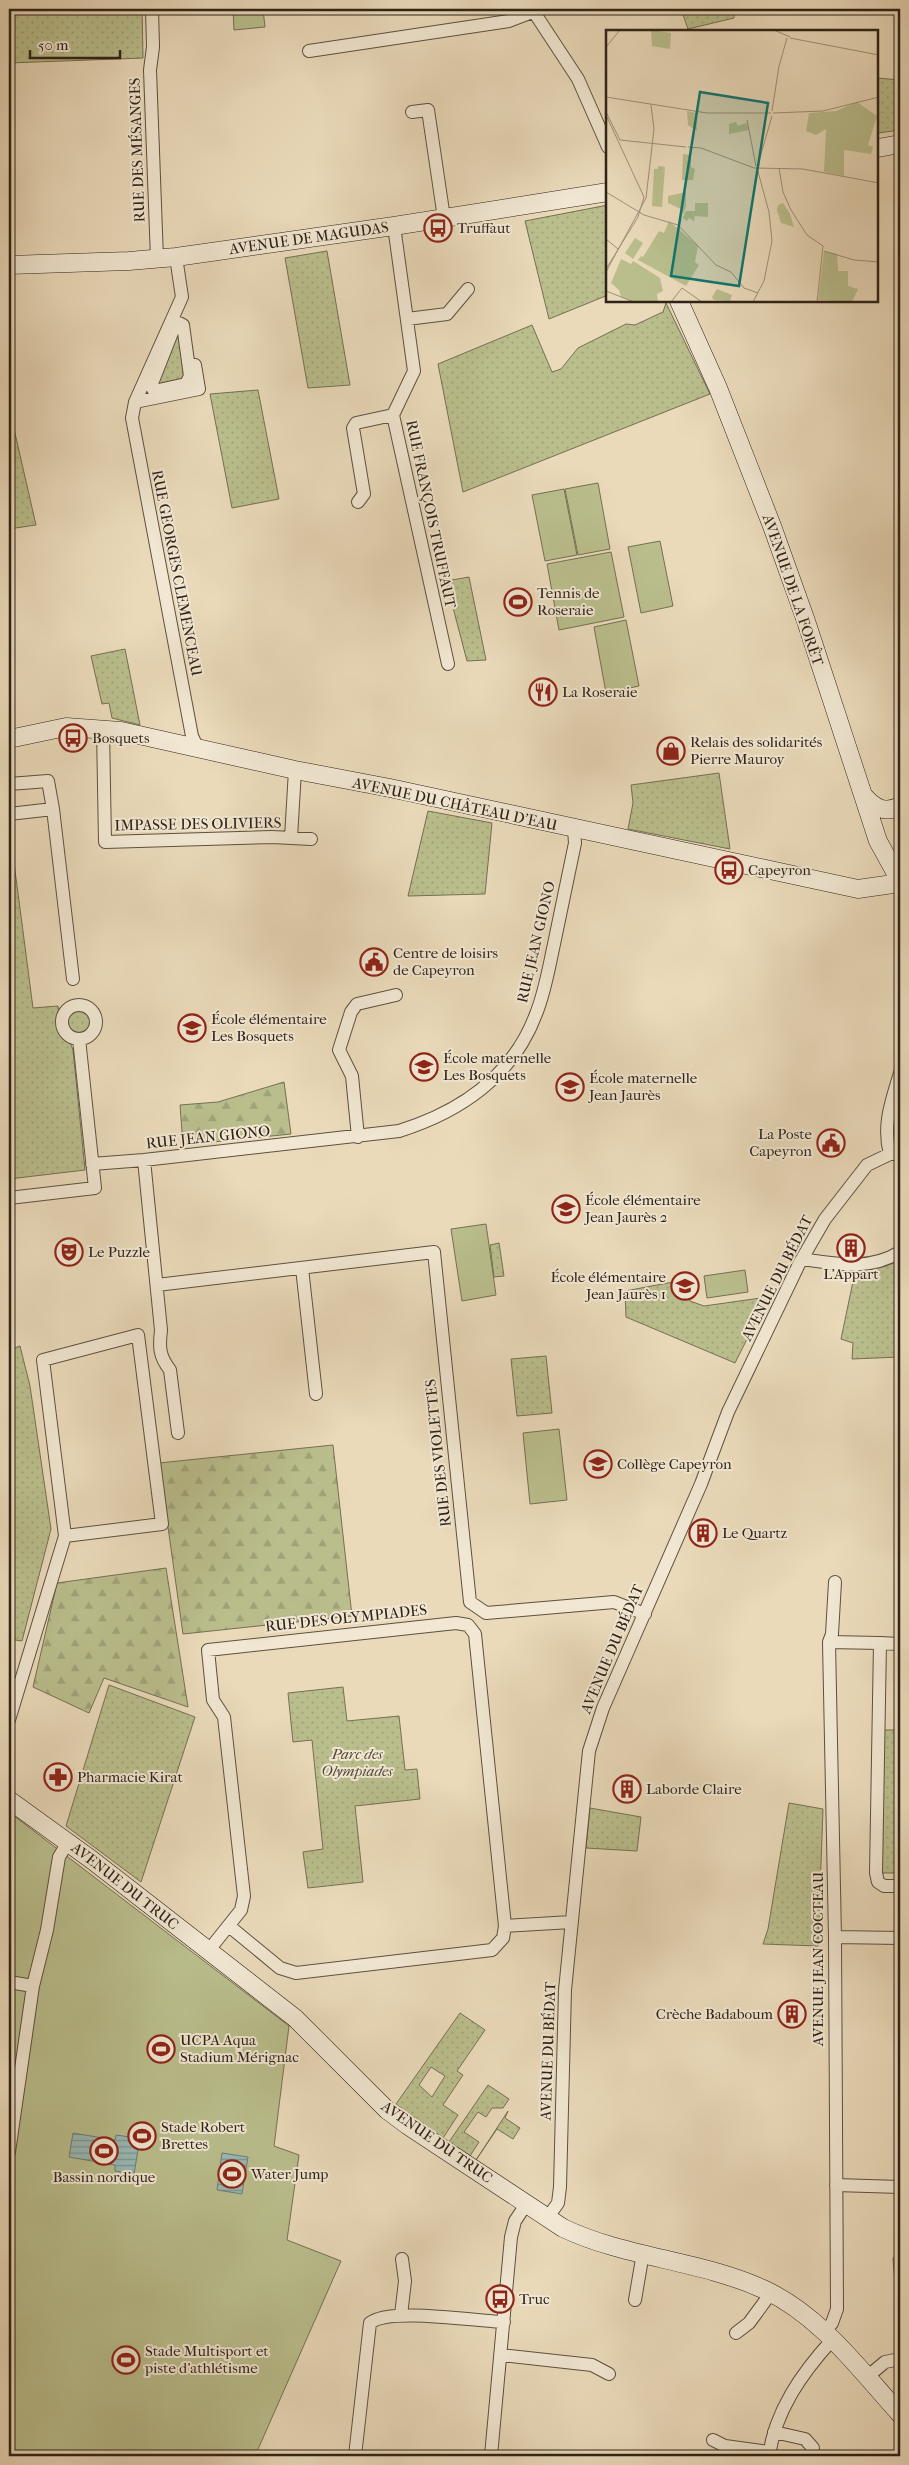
<svg xmlns="http://www.w3.org/2000/svg" width="909" height="2465" font-family="'IM FELL French Canon',serif">
  <defs>
    <pattern id="green-dots" width="8" height="8" patternUnits="userSpaceOnUse" patternTransform="scale(1.25)"><rect width="8" height="8" fill="#babe8d"/><path d="M2 2h.1M6 6h.1" fill="none" stroke="#a0a379" stroke-width="1.8" stroke-linecap="round"/></pattern>
    <pattern id="forest-firs" width="22" height="20" patternUnits="userSpaceOnUse" patternTransform="scale(1.25)"><rect width="22" height="20" fill="#babe8d"/><path d="M5 1l3.5 6h-7zM16 11l3.5 6h-7z" fill="#a0a379"/></pattern>
    <pattern id="water-rules" width="6" height="5" patternUnits="userSpaceOnUse" patternTransform="scale(1.25)"><rect width="6" height="5" fill="#99bab6"/><path d="M0 2.5h6" fill="none" stroke="#7d9793"/></pattern>
  </defs>
  <rect width="100%" height="100%" fill="#eadaba"/>
  <filter id="stains"><feTurbulence type="fractalNoise" baseFrequency=".004" numOctaves="4"/><feColorMatrix values="0 0 0 0 .2 0 0 0 0 .09 0 0 0 0 .02 0 0 0 .5 -.17"/></filter>
  <radialGradient id="worn" r=".72"><stop offset=".6" stop-color="#630" stop-opacity="0"/><stop offset="1" stop-color="#630" stop-opacity=".3"/></radialGradient>
  <!-- green -->
  <path fill="url(#green-dots)" stroke="#747052" fill-rule="evenodd" d="M56,9H142L143,58L9,63V11Z
    M681,9H734V18L688,29Z
    M878,78L900,80V130L878,133Z
    M608,205V295L549,319L525,221Z
    M327,251L350,385L308,388L285,258Z
    M666,303L710,394L463,492L438,364L532,325L552,372L561,369L578,348L626,324L635,325L663,312Z
    M179,327L189,374L183,383L154,389Z
    M258,390L279,499L232,508L210,394Z
    M9,407L36,525L9,529Z
    M469,577L486,660L467,661L446,581Z
    M125,649L140,725L112,718L109,703L102,704L91,656Z
    M719,773L730,849L628,829L633,803L631,785Z
    M428,811L492,823L485,894L408,896Z
    M11,840L33,1008L58,1006L62,1034L69,1040L73,1050L85,1170L9,1179V841Z
    M67 1022a12 12 0 1 1 24 0a12 12 0 1 1-24 0Z
    M499,1243L504,1276L494,1277L490,1245Z
    M900,1257V1357L852,1359L853,1343L841,1339L855,1272L875,1273L876,1267L886,1266Z
    M684,1280L690,1301L704,1306L768,1297L735,1363L626,1317L625,1291Z
    M20,1346L30,1386L51,1529L22,1641L9,1639V1350Z
    M546,1356L552,1413L517,1416L511,1359Z
    M109,1685L195,1717L141,1882L66,1826Z
    M343,1687L347,1721L399,1716L405,1770L417,1769L420,1799L355,1806L363,1882L308,1888L303,1852L323,1849L312,1740L293,1742L288,1693Z
    M879,1730H900V1873H876Z
    M789,1803L823,1809L818,1946L763,1944L768,1929Z
    M590,1808L641,1817L637,1851L586,1848Z
    M460,2013L485,2030L457,2071L463,2075L443,2105L458,2115L443,2138L396,2104ZM431,2067L445,2076L432,2097L419,2085Z
    M488,2085L509,2099L503,2108H492L486,2117L478,2112L464,2132L479,2142L470,2156L449,2142Z
    M508,2111L505,2118L520,2128L513,2139L497,2129L476,2160Z
    M900,2257V2345L893,2258Z"/>
  <!-- forest -->
  <path fill="url(#forest-firs)" stroke="#747052" d="M284,1082L291,1134L183,1145L180,1105L218,1102Z
    M333,1445L352,1616L183,1634L159,1463Z
    M166,1568L188,1707L104,1678L89,1713L33,1687L57,1583Z"/>
  <!-- pitch -->
  <path fill="#babe8d" stroke="#747052" d="M233,9H263L265,27L234,30Z
    M598,483L610,549L578,555L565,489Z
    M564,489L577,555L545,561L532,495Z
    M660,541L673,606L641,613L628,547Z
    M611,552L624,617L559,630L547,564Z
    M626,620L639,686L606,693L594,627Z
    M486,1224L496,1295L462,1301L451,1229Z
    M745,1270L748,1292L707,1298L704,1276Z
    M559,1429L567,1500L530,1504L523,1433Z
    M9,1812L289,2026L274,2146L299,2155L287,2240L341,2261L255,2456H9Z"/>
  <!-- water -->
  <path fill="url(#water-rules)" stroke="#6f7d77" d="M131,2131L133,2132L132,2142L139,2144L134,2174L115,2171V2165L69,2157L73,2133L115,2140L116,2135L130,2137Z
    M222,2153L248,2157L242,2194L217,2190Z"/>
  <g fill="none" stroke-linecap="round" stroke-linejoin="round">
    <!-- street casing -->
    <g stroke="#5e5040" stroke-width="14">
      <path id="street" d="M152,9L153,47L150,70L157,259
        M532,9L578,79L608,147
        M309,51L509,21L535,11
        M412,112L428,110L444,218
        M394,226L414,371L393,415L448,664
        M176,257L182,297L135,402L132,418L192,736L198,749
        M407,319L447,314L468,289
        M179,323L183,325L190,376L186,384L154,391L151,386L175,325Z
        M135,402L199,389L195,365
        M358,502L364,494L353,428L356,423L393,415
        M103,729L105,842L272,837L311,839
        M9,784L48,781L53,809
        M9,814L53,809L73,979
        M291,838L295,770
        M62 1022a17 17 0 1 1 34 0a17 17 0 1 1-34 0Z
        M358,1137L352,1076L339,1050L351,1012L357,1004L396,995
        M890,1154C882,1125 892,1100 900,1073
        M144,1160L161,1330C159,1347 159,1356 170,1370L178,1433
        M92,1164L144,1160L399,1131C460,1112 513,1076 536,1014C545,992 549,967 554,944C561,910 568,876 575,843L574,830
        M9,1198L95,1188L79,1039
        M802,1259C837,1264 869,1271 900,1252
        M302,1268L316,1394
        M157,1285L434,1252L470,1602L486,1613L614,1602L645,1614
        M829,1642L880,1643L876,1873L878,1882L884,1886H900
        M880,1643L900,1644
        M9,1720L65,1536L43,1360L138,1335L162,1524L65,1536
        M505,1926L571,1922
        M835,1937L900,1938
        M209,1950L241,1910L244,1896L224,1717L213,1700L208,1650L456,1623L468,1625L475,1634L505,1926L503,1938L492,1950L296,1973L280,1968L229,1926
        M9,1982L33,1986
        M9,2152L33,1986L47,1930L59,1857L68,1842
        M836,2185L900,2187
        M548,2217L558,2203L560,2187L565,1990L589,1751L603,1708L701,1484L728,1412L799,1264L825,1219L867,1165L890,1154H900
        M635,2300L643,2253
        M401,2315L405,2281L402,2259
        M824,2332L832,2323L837,2309L835,1937L829,1642L832,1634L835,1582
        M736,2333L749,2323L771,2293
        M501,2355L592,2365L609,2374
        M867,2377L885,2362L900,2359
        M774,2432L805,2439L813,2448
        M713,2440L725,2446L769,2452
        M355,2456L370,2323C388,2307 475,2321 504,2322
        M491,2456L511,2237L515,2221L527,2203
        M769,2456C775,2411 802,2373 832,2340"/>
    </g>
    <!-- secondary casing -->
    <g stroke="#2f2218" stroke-width="19">
      <path id="secondary" d="M878,148L900,144
        M9,265L129,261L176,257L394,226L608,192
        M679,301L718,388L772,526L806,621L878,841L900,881
        M9,739L66,727L121,731L295,770L390,788L858,889L900,883
        M863,795C874,808 885,814 900,806
        M9,1800L92,1860L295,2018L387,2110L407,2125L563,2228C626,2258 699,2260 763,2289C819,2314 860,2370 900,2414"/>
    </g>
    <!-- street -->
    <use href="#street" stroke="#f1e7d2" stroke-width="12"/>
    <!-- secondary -->
    <use href="#secondary" stroke="#f1e7d2" stroke-width="18"/>
  </g>
  <!-- icons -->
  <defs>
    <g id="bus-ring" transform="scale(1.4375)"><circle r="9.5" fill="#f1e7d2" stroke="#8f2418" stroke-width="1.5"/><path d="M-5-6H5V4H4V6H2V4H-2V6H-4V4H-5ZM-3.5-4V0h7V-4ZM-3.5 1.2v1.5H-2V1.2ZM2 1.2v1.5H3.5V1.2Z" fill="#8f2418"/></g>
    <g id="stadium-ring" transform="scale(1.4375)"><circle r="9.5" fill="#f1e7d2" stroke="#8f2418" stroke-width="1.5"/><path d="M0-5a6.5 5 0 1 0 0 10a6.5 5 0 1 0 0-10ZM-3.5-1.8h7v3.6h-7Z" fill="#8f2418"/></g>
    <g id="restaurant-ring" transform="scale(1.4375)"><circle r="9.5" fill="#f1e7d2" stroke="#8f2418" stroke-width="1.5"/><path d="M-5-6h1v4h1v-4h1v4h1v-4h1v5L-1.5 .5V6h-2V.5L-5-1ZM5-6V6H3V1.5H1.5Q1.5-4 5-6Z" fill="#8f2418"/></g>
    <g id="shop-ring" transform="scale(1.4375)"><circle r="9.5" fill="#f1e7d2" stroke="#8f2418" stroke-width="1.5"/><path d="M-5-2.5h2.3a2.7 3.5 0 0 1 5.4 0H5L5.5 6h-11ZM-1.5-2.5h3a1.5 2.3 0 0 0-3 0Z" fill="#8f2418"/></g>
    <g id="civic-ring" transform="scale(1.4375)"><circle r="9.5" fill="#f1e7d2" stroke="#8f2418" stroke-width="1.5"/><path d="M-.6-6.5H3V-4.5H.6V-3L4-1V1h2V6H-6V1h2V-1L-.6-3ZM-1.2 2.5V6h2.4V2.5Z" fill="#8f2418"/></g>
    <g id="school-ring" transform="scale(1.4375)"><circle r="9.5" fill="#f1e7d2" stroke="#8f2418" stroke-width="1.5"/><path d="M0-5L7-2L0 1L-7-2ZM-4 1L0 2.5L4 1V4Q0 6-4 4Z" fill="#8f2418"/></g>
    <g id="building-ring" transform="scale(1.4375)"><circle r="9.5" fill="#f1e7d2" stroke="#8f2418" stroke-width="1.5"/><path d="M-4-6H4V6H1V3H-1V6H-4ZM-2.5-4.3h1.7v1.8h-1.7ZM.8-4.3h1.7v1.8H.8ZM-2.5-1h1.7V.8h-1.7ZM.8-1h1.7V.8H.8Z" fill="#8f2418"/></g>
    <g id="theatre-ring" transform="scale(1.4375)"><circle r="9.5" fill="#f1e7d2" stroke="#8f2418" stroke-width="1.5"/><path d="M-5-5.5Q0-4 5-5.5V0Q5 5 0 6Q-5 5-5 0ZM-3.3-2.5H-1v1.5H-3.3ZM1-2.5H3.3v1.5H1ZM-2.8 1Q0 5.5 2.8 1Z" fill="#8f2418"/></g>
    <g id="pharmacy-ring" transform="scale(1.4375)"><circle r="9.5" fill="#f1e7d2" stroke="#8f2418" stroke-width="1.5"/><path d="M-2-6h4v4h4v4h-4v4h-4v-4h-4v-4h4Z" fill="#8f2418"/></g>
  </defs>
  <g fill-rule="evenodd">
    <use href="#bus-ring" x="438" y="228"/>
    <use href="#stadium-ring" x="518" y="602"/>
    <use href="#restaurant-ring" x="543" y="692"/>
    <use href="#bus-ring" x="73" y="738"/>
    <use href="#shop-ring" x="671" y="751"/>
    <use href="#bus-ring" x="729" y="870"/>
    <use href="#civic-ring" x="374" y="962"/>
    <use href="#school-ring" x="192" y="1028"/>
    <use href="#school-ring" x="424" y="1067"/>
    <use href="#school-ring" x="570" y="1087"/>
    <use href="#civic-ring" x="831" y="1143"/>
    <use href="#school-ring" x="566" y="1209"/>
    <use href="#building-ring" x="851" y="1248"/>
    <use href="#theatre-ring" x="69" y="1252"/>
    <use href="#school-ring" x="685" y="1286"/>
    <use href="#school-ring" x="598" y="1464"/>
    <use href="#building-ring" x="703" y="1533"/>
    <use href="#pharmacy-ring" x="58" y="1777"/>
    <use href="#building-ring" x="627" y="1789"/>
    <use href="#building-ring" x="792" y="2014"/>
    <use href="#stadium-ring" x="161" y="2049"/>
    <use href="#stadium-ring" x="142" y="2136"/>
    <use href="#stadium-ring" x="104" y="2151"/>
    <use href="#stadium-ring" x="232" y="2174"/>
    <use href="#bus-ring" x="500" y="2299"/>
    <use href="#stadium-ring" x="126" y="2360"/>
  </g>
  <g text-anchor="middle" stroke-width="4" stroke-linejoin="round" paint-order="stroke">
    <!-- street labels -->
    <g font-size="15" fill="#2f2218" stroke="#f1e7d2">
      <text transform="translate(137 150) rotate(-92)" y="5">RUE DES MÉSANGES</text>
      <text transform="translate(309 238) rotate(-8)" y="5">AVENUE DE MAGUDAS</text>
      <text transform="translate(431 514) rotate(78)" y="5">RUE FRANÇOIS TRUFFAUT</text>
      <text transform="translate(177 573) rotate(79)" y="5">RUE GEORGES CLEMENCEAU</text>
      <text transform="translate(793 590) rotate(71)" y="5">AVENUE DE LA FORÊT</text>
      <text transform="translate(455 804) rotate(12)" y="5">AVENUE DU CHÂTEAU D'EAU</text>
      <text transform="translate(198 824) rotate(-1)" y="5">IMPASSE DES OLIVIERS</text>
      <text transform="translate(536 942) rotate(-77)" y="5">RUE JEAN GIONO</text>
      <text transform="translate(208 1137) rotate(-6)" y="5">RUE JEAN GIONO</text>
      <text transform="translate(777 1278) rotate(-63)" y="5">AVENUE DU BÉDAT</text>
      <text transform="translate(438 1453) rotate(-96)" y="5">RUE DES VIOLETTES</text>
      <text transform="translate(346 1618) rotate(-6)" y="5">RUE DES OLYMPIADES</text>
      <text transform="translate(612 1649) rotate(-67)" y="5">AVENUE DU BÉDAT</text>
      <text transform="translate(125 1886) rotate(38)" y="5">AVENUE DU TRUC</text>
      <text transform="translate(818 1959) rotate(-90)" y="5">AVENUE JEAN COCTEAU</text>
      <text transform="translate(548 2051) rotate(-88)" y="5">AVENUE DU BÉDAT</text>
      <text transform="translate(437 2142) rotate(35)" y="5">AVENUE DU TRUC</text>
    </g>
    <!-- poi labels -->
    <g font-size="15" fill="#2f2218" stroke="#f1e7d2" text-anchor="start">
      <text x="457" y="233">Truffaut</text>
      <text x="537" y="598">Tennis de<tspan x="537" dy="17">Roseraie</tspan></text>
      <text x="562" y="697">La Roseraie</text>
      <text x="92" y="743">Bosquets</text>
      <text x="690" y="747">Relais des solidarités<tspan x="690" dy="17">Pierre Mauroy</tspan></text>
      <text x="748" y="875">Capeyron</text>
      <text x="393" y="958">Centre de loisirs<tspan x="393" dy="17">de Capeyron</tspan></text>
      <text x="211" y="1024">École élémentaire<tspan x="211" dy="17">Les Bosquets</tspan></text>
      <text x="443" y="1063">École maternelle<tspan x="443" dy="17">Les Bosquets</tspan></text>
      <text x="589" y="1083">École maternelle<tspan x="589" dy="17">Jean Jaurès</tspan></text>
      <text x="812" y="1139" text-anchor="end">La Poste<tspan x="812" dy="17">Capeyron</tspan></text>
      <text x="585" y="1205">École élémentaire<tspan x="585" dy="17">Jean Jaurès 2</tspan></text>
      <text x="88" y="1257">Le Puzzle</text>
      <text x="851" y="1279" text-anchor="middle">L'Appart</text>
      <text x="666" y="1282" text-anchor="end">École élémentaire<tspan x="666" dy="17">Jean Jaurès 1</tspan></text>
      <text x="617" y="1469">Collège Capeyron</text>
      <text x="722" y="1538">Le Quartz</text>
      <text x="77" y="1782">Pharmacie Kirat</text>
      <text x="646" y="1794">Laborde Claire</text>
      <text x="773" y="2019" text-anchor="end">Crèche Badaboum</text>
      <text x="180" y="2045">UCPA Aqua<tspan x="180" dy="17">Stadium Mérignac</tspan></text>
      <text x="161" y="2132">Stade Robert<tspan x="161" dy="17">Brettes</tspan></text>
      <text x="251" y="2179">Water Jump</text>
      <text x="104" y="2182" text-anchor="middle">Bassin nordique</text>
      <text x="519" y="2304">Truc</text>
      <text x="145" y="2356">Stade Multisport et<tspan x="145" dy="17">piste d'athlétisme</tspan></text>
    </g>
    <!-- park labels -->
    <g font-size="15" font-style="italic" fill="#524935" stroke="#f1e7d2">
      <text x="357" y="1759">Parc des<tspan x="357" dy="17">Olympiades</tspan></text>
    </g>
  </g>
  <!-- overview -->
  <g transform="translate(606 30)">
    <rect width="272" height="272" fill="#eadaba"/>
    <path d="M251,72L271,86L262,115L267,117L265,124L238,120V146L218,142L220,99L210,105L200,101L203,83L230,81ZM81,81L90,83L91,101L82,95ZM130,92L132,96L140,93L143,100L123,104V94ZM77,124L85,125V137L89,139L87,150H76ZM52,136L59,137L56,177L46,176L48,139H52ZM80,162V176L77,184L75,179L62,173V166ZM177,173L184,184L188,197L175,193L171,180L172,175ZM29,208L37,213L27,229L19,223ZM15,229L25,234L27,231L54,248L57,261L51,264L52,272H26L15,267L13,260L5,253ZM111,259L126,265L124,271L108,270L106,267Z" fill="#babe8d"/>
    <path d="M89,173H102V187L89,186L88,191L83,188L81,191L77,188L80,181H89ZM8,252L13,256L17,253L24,255L21,262L43,272H31L16,265Z" fill="#babe8d"/>
    <path d="M45,0L65,3L64,19L46,16ZM63,191L92,216L89,232L93,235L80,256L32,230L35,226L37,227L53,201L58,203ZM218,221L231,224L232,241H242V256L252,259L246,272L212,270Z" fill="#babe8d"/>
    <path fill="none" stroke="#9f9079" stroke-width="1" d="M168,0L184,7M184,8L273,25M0,17L14,0M0,67L101,83H165M166,81L173,36L181,8M0,82L14,110L80,117M167,83L217,81L273,67M0,85L38,167L32,187L0,239M141,90L150,136M82,117L95,118L148,138L197,139L273,153M173,138L177,162L185,180L201,205L217,216L211,272M0,162L38,185L72,195L110,235L125,242L138,258L152,263M0,209L12,219M218,221L248,230L273,232M0,242L40,168L48,99L45,75M0,261L28,272M65,272L76,258L96,272M147,272L158,251L166,211L163,182L151,138L166,86"/>
    <path fill="#0f766e" fill-opacity="0.15" stroke="#0f766e" stroke-width="2.5" d="M94,62L162,73L133,256L65,246Z"/>
    <rect width="272" height="272" fill="none" stroke="#2f2218" stroke-width="2.5"/>
  </g>
  <!-- margin -->
  <rect width="909" height="2465" fill="none" stroke="#eadaba" stroke-width="30"/>
  <rect x="10" y="10" width="889" height="2445" fill="none" stroke="#2f2218" stroke-width="2.5"/>
  <rect x="15" y="15" width="879" height="2435" fill="none" stroke="#2f2218"/>
  <!-- scale -->
  <path d="M30 50v8h90v-8" fill="none" stroke="#2f2218" stroke-width="2.5"/>
  <text x="38" y="50" font-size="15" fill="#2f2218" stroke="#f1e7d2" stroke-width="4" paint-order="stroke">50 m</text>
  <rect width="100%" height="100%" filter="url(#stains)"/>
  <rect width="100%" height="100%" fill="url(#worn)"/>
</svg>
